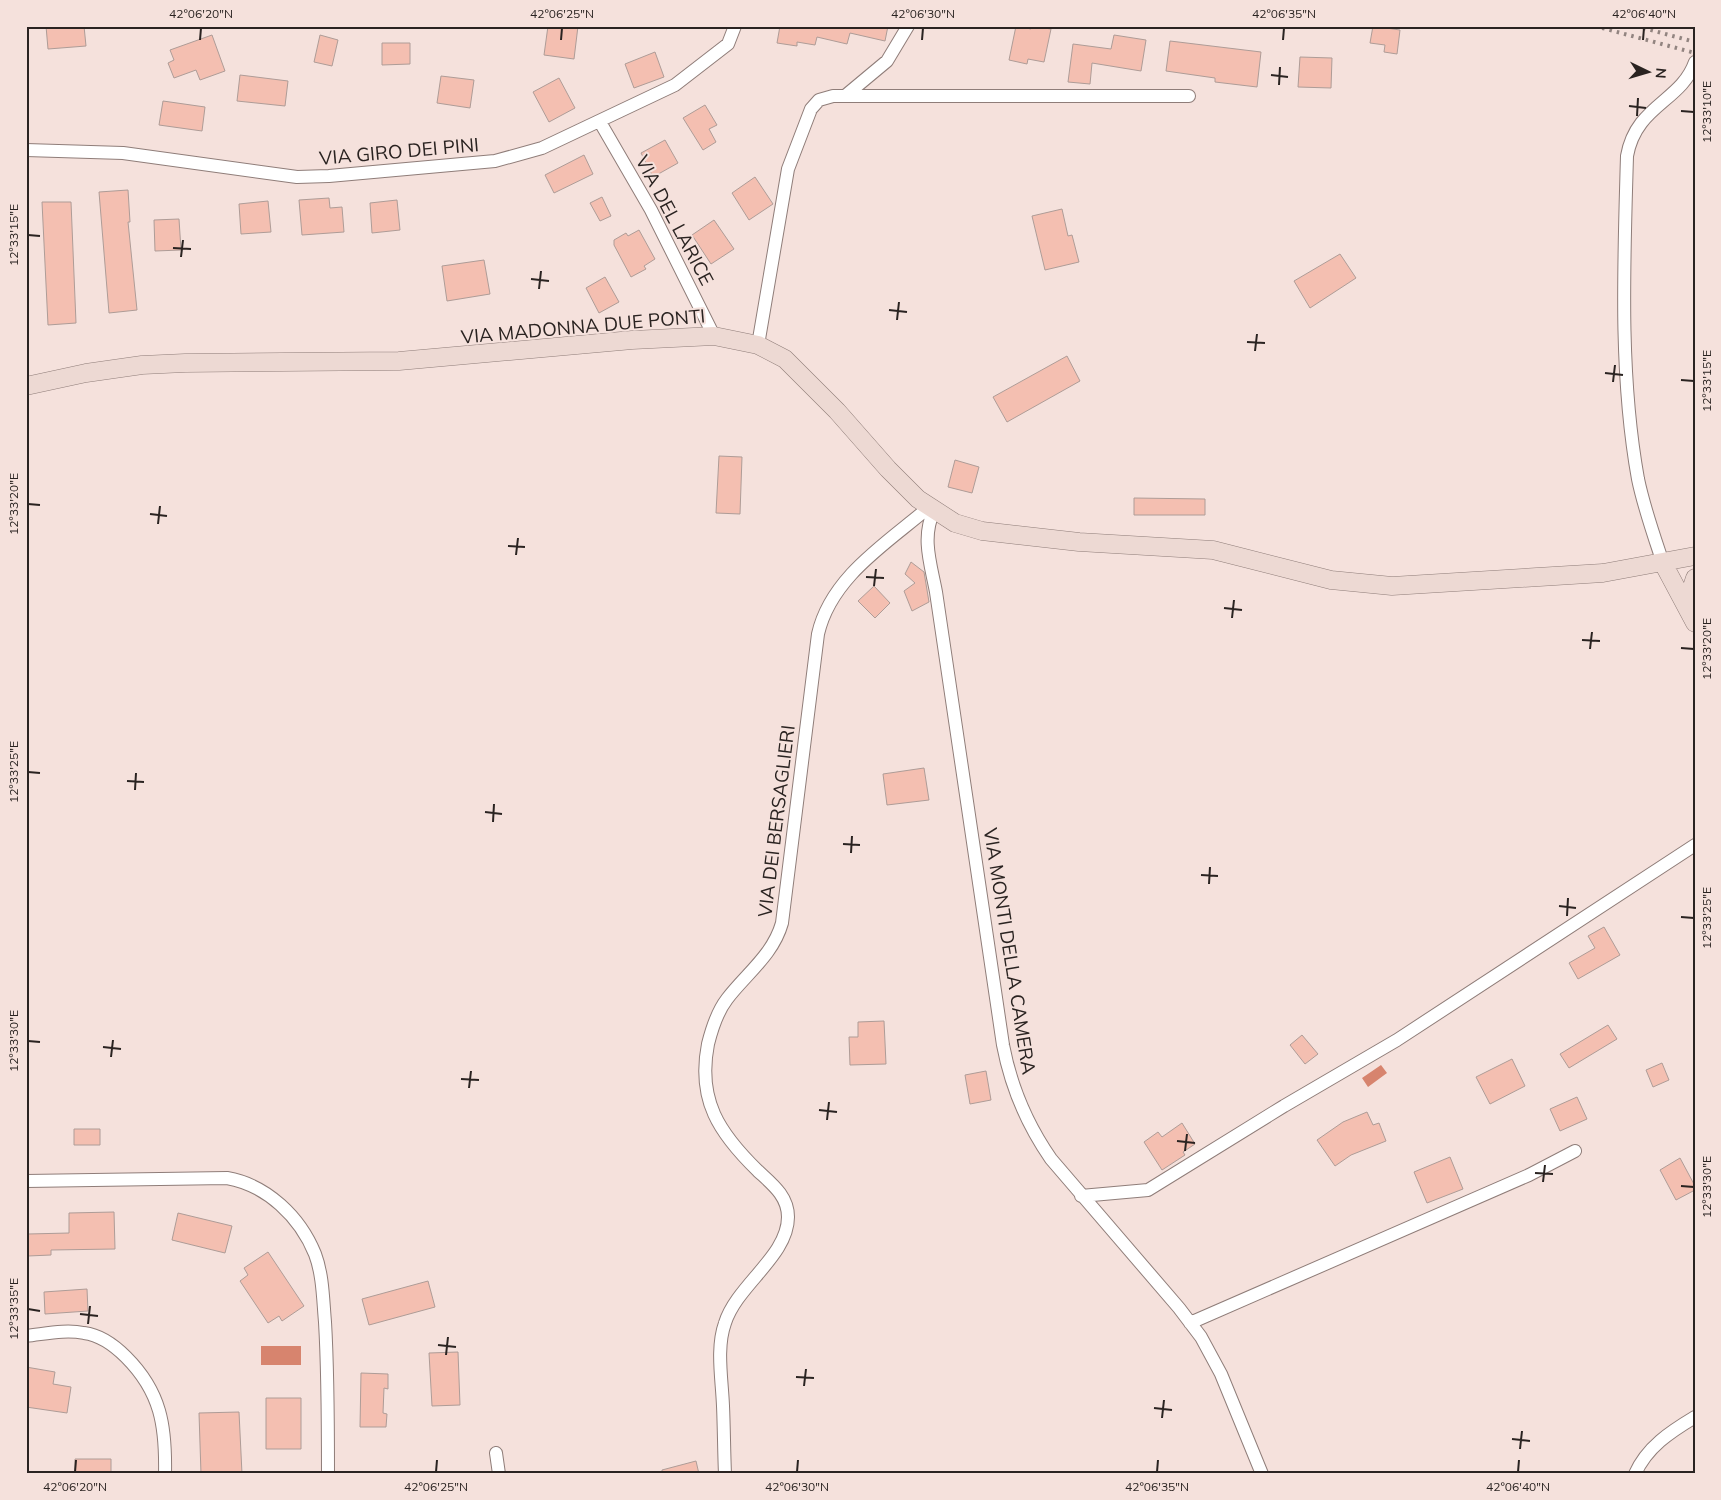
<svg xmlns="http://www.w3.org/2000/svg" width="1721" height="1500" font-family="Mulish,sans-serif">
  <rect width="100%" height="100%" fill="#f5e1dc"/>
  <!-- water -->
  <path fill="#d7846e" d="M1381,1065L1387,1073L1368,1087L1362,1078Z
    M261,1346H301V1365H261Z"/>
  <!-- building -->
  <path fill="#f4bfb1" stroke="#ae9c97" d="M46,26H84L86,46L48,49Z
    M548,26H578L574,59L544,55Z
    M780,26H888L885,41L850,33L847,44L817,37L815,45L797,42V46L777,43Z
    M1016,26L1031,29V26L1051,29L1044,62L1028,59L1027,64L1009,60Z
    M1373,26L1400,30L1397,54L1384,52L1385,45L1370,43Z
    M212,35L225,71L200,80L196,70L174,78L168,63L174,60L170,50Z
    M320,35L338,40L332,66L314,62Z
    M1114,35L1146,40L1141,71L1092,63L1090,84L1068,82L1073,44L1111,49Z
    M1170,41L1261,52L1257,87L1215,82V78L1166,71Z
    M382,43H410V64L382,65Z
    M655,52L664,77L634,88L625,64Z
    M1300,57L1332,58L1331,88L1298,87Z
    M240,75L288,81L285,106L237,101Z
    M441,76L474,80L470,108L437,103Z
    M559,78L575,108L549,122L533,92Z
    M163,101L205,107L202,131L159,125Z
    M705,105L717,125L709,129L716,142L703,150L683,118Z
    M665,140L678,163L653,177L641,153Z
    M584,155L593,174L554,193L545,175Z
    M755,177L773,204L749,220L732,193Z
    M128,190L130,222H128L137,310L109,313L99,192Z
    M602,197L611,216L600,221L590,203Z
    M329,198L330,208L342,207L344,232L302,235L299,200Z
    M397,200L400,230L372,233L370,203Z
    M268,201L271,232L241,234L239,204Z
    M42,202H71L76,323L48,325Z
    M1062,209L1068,236L1072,235L1079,262L1045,270L1032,216Z
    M179,219L181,250L155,251L154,220Z
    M714,220L734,249L711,264L692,235Z
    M639,230L655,259L644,266L646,269L631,277L614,245V240L626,233L628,236Z
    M1340,254L1356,278L1310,308L1294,281Z
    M484,260L490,294L447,301L442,266Z
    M605,277L619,302L599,313L586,288Z
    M1067,356L1080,381L1007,422L993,397Z
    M719,456L742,457L740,514L716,513Z
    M955,460L979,467L972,493L948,487Z
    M1134,498L1205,499V515H1134Z
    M911,562L924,572L929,602L912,611L904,591L915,583L905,574Z
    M874,586L890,603L875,618L858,601Z
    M924,768L929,800L887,805L883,774Z
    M1604,927L1620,955L1578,979L1569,963L1595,948L1588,936Z
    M884,1021L886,1064L850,1065L849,1037H858V1022Z
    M1608,1025L1617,1039L1569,1068L1560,1054Z
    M1302,1035L1318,1054L1305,1064L1290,1045Z
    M1512,1059L1525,1086L1490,1104L1476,1077Z
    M1662,1063L1669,1080L1653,1087L1646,1070Z
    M986,1071L991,1100L970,1104L965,1075Z
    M1577,1097L1587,1119L1560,1131L1550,1109Z
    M1367,1112L1373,1125L1379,1123L1386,1141L1351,1155L1335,1166L1317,1140L1343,1122Z
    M1182,1123L1195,1144L1183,1152L1185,1155L1162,1170L1144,1142L1158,1132L1162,1137Z
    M74,1129H100V1145H74Z
    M1450,1157L1463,1189L1427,1203L1414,1172Z
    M1680,1158L1695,1186V1190L1676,1200L1660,1170Z
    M114,1212L115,1249L51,1250V1255L28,1256V1234L69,1233V1213Z
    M178,1213L232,1226L225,1253L172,1240Z
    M268,1252L304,1306L282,1321L279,1316L268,1323L240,1281L248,1275L244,1268Z
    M428,1281L435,1307L369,1325L362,1299Z
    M87,1289L88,1311L45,1314L44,1292Z
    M458,1352L460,1405L432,1406L429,1353Z
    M26,1367L55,1372L53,1384L71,1387L67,1413L26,1407Z
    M361,1373L388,1374V1389L384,1388L383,1413L387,1414L386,1427H360Z
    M266,1398H301V1449H266Z
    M239,1412L242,1474H201L199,1413Z
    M75,1459H111V1474H75Z
    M696,1461L699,1474H662V1470Z"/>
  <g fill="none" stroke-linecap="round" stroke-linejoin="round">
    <!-- street casing -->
    <g stroke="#8f7d79" stroke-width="14">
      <path id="street" d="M845,96L887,61L908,26
        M600,122L651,210L714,336
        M26,150L123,153L297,177L329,176L495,161L542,148L675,85L728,44L735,26
        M758,345L788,169L811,109L819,100L833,96H1189
        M934,511C921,537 931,565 936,592L1003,1045C1011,1087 1026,1123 1051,1159L1179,1308L1201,1337L1221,1374L1262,1474
        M1663,563C1654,536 1644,508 1638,479C1619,374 1624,263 1627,156C1636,105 1681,102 1695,62
        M26,1181L227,1178C267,1185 300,1217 315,1254C323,1275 323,1300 325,1322C328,1372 328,1423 328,1474
        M1081,1196L1148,1190L1284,1106L1397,1040L1695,845
        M1190,1323L1529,1175L1575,1151
        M26,1336C45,1334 65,1329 84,1333C100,1335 115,1346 126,1357C161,1392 166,1426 165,1474
        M496,1453L499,1474
        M725,1474C724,1451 724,1428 723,1406C722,1379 716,1348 725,1323C737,1285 788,1256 788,1217C788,1196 772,1184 758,1171C719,1133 697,1100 708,1044C712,1028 717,1012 727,999C746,974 773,955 782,923L818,634C831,577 887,543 928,508
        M1635,1474C1647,1447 1670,1432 1695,1417"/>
    </g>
    <!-- secondary casing -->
    <g stroke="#8f7d79" stroke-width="19">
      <path id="secondary" d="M26,386L86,373L142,365L185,363L399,361L632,340L714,336L758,345L785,359L837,411L888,469L918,499L955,523L982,531L1079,542L1213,550L1331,580L1392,586L1603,573L1695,556
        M1663,563L1695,623
        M1691,613V590L1695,578"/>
    </g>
    <!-- street -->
    <use href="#street" stroke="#fff" stroke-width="12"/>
    <!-- secondary -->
    <use href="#secondary" stroke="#edd9d3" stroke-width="18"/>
    <!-- rail -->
    <path stroke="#928480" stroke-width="4" stroke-dasharray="2.5 5" stroke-linecap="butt" d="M1595,26L1695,53
      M1636,26L1695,42"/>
  </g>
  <!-- ticks -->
  <path fill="none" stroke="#2a2321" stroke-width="2" d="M200,40L201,28M561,40L562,28M922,40L923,28M1283,40L1284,28M1643,40L1644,28M1271,75L1288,77M1279,85L1280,67M1629,106L1646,108M1681,111L1694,112M1637,116L1638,98M28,235L40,236M173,248L191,249M181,257L183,240M531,279L549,281M539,289L541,271M889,310L907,312M897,320L899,302M1247,342L1265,343M1255,351L1257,334M1605,373L1623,375M1681,380L1694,381M1613,382L1615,365M28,504L40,505M150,514L167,516M158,524L160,506M508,546L525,547M516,555L518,538M866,577L884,578M874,586L876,569M1224,608L1242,610M1232,618L1234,600M1582,640L1600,641M1681,648L1694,649M1590,649L1592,632M28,772L40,773M127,781L144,782M135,790L136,773M485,812L502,814M493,822L494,804M843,844L860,845M851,853L852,836M1201,875L1218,876M1209,884L1210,867M1559,906L1576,908M1567,916L1568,898M1681,917L1694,918M28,1041L40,1042M103,1047L121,1049M111,1057L113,1040M461,1079L479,1080M469,1088L471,1071M819,1110L837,1112M827,1120L829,1102M1177,1141L1195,1143M1185,1151L1187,1134M1535,1173L1553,1174M1543,1182L1545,1165M1681,1186L1694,1187M28,1309L40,1311M80,1314L98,1316M88,1324L90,1306M438,1345L456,1347M446,1355L448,1337M796,1377L814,1378M804,1386L806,1369M1154,1408L1172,1410M1162,1418L1164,1400M1512,1439L1530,1441M1520,1449L1522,1431M75,1472L76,1460M436,1472L437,1460M797,1472L798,1460M1157,1472L1158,1460M1518,1472L1519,1460"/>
  <g text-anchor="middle" stroke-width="4" stroke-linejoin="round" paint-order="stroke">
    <!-- street labels -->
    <g font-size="19" fill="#2a2321" stroke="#f5e1dc">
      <text transform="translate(399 151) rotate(-5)" y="7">VIA GIRO DEI PINI</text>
      <text transform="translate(675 220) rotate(62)" y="7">VIA DEL LARICE</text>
      <text transform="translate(583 326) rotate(-5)" y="7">VIA MADONNA DUE PONTI</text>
      <text transform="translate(776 821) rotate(-83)" y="7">VIA DEI BERSAGLIERI</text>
      <text transform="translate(1010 951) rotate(81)" y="7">VIA MONTI DELLA CAMERA</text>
    </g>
  </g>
  <!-- border -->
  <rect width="1721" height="1500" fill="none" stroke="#f5e1dc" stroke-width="55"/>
  <!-- north arrow -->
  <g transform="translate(1648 72) rotate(95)" stroke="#f5e1dc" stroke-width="4" paint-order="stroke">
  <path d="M0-4L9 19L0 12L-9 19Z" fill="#2a2321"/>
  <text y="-8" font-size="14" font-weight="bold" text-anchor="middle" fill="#2a2321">N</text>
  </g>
  <rect x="28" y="28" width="1666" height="1444" fill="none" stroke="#2a2321" stroke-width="2"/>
  <g font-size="12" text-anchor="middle" fill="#2a2321">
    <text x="201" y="18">42°06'20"N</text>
    <text x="562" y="18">42°06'25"N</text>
    <text x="923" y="18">42°06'30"N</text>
    <text x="1284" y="18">42°06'35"N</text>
    <text x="1644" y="18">42°06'40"N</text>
    <text transform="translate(1707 112) rotate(-90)" y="4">12°33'10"E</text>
    <text transform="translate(14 235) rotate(-90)" y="4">12°33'15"E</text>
    <text transform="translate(1707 381) rotate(-90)" y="4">12°33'15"E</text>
    <text transform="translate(14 504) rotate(-90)" y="4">12°33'20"E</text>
    <text transform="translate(1707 649) rotate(-90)" y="4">12°33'20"E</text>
    <text transform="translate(14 772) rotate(-90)" y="4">12°33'25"E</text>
    <text transform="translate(1707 918) rotate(-90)" y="4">12°33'25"E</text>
    <text transform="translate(14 1041) rotate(-90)" y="4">12°33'30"E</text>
    <text transform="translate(1707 1187) rotate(-90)" y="4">12°33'30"E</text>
    <text transform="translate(14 1309) rotate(-90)" y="4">12°33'35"E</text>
    <text x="75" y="1491">42°06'20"N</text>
    <text x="436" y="1491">42°06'25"N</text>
    <text x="797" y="1491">42°06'30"N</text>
    <text x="1157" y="1491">42°06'35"N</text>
    <text x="1518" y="1491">42°06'40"N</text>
  </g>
</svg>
